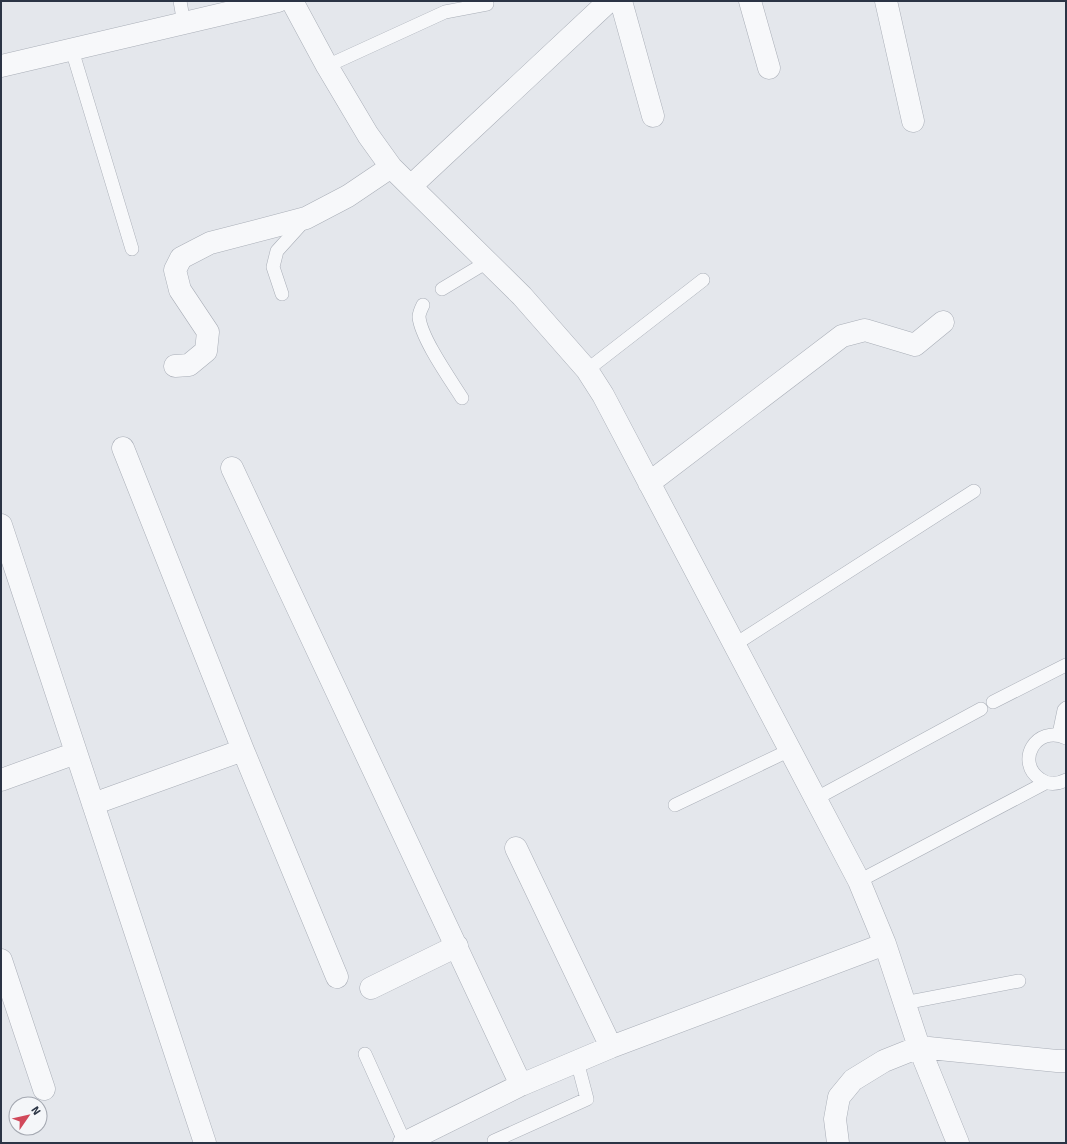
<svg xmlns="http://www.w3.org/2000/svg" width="1067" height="1144" font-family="Signika,sans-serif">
  <rect width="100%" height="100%" fill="#e4e7ec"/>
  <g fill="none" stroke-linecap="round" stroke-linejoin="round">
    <!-- service casing -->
    <g stroke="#a9aeb7" stroke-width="14">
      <path id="service" d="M180,1L184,24
        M72,50L132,249
        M327,66L445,12L487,4
        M442,289L487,262
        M282,294L273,267L277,251L305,220
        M423,305C421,309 419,313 419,317C421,338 450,379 462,398
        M587,370L703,280
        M734,645L974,491
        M993,702L1066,665
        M1059,734L1064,710L1066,708
        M1066,738C1036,724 1015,762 1040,779C1048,785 1056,785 1066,780
        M815,799L981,709
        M675,805L790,750
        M859,881L1045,783
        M904,1003L1019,981
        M365,1054L405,1143
        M494,1143V1141L587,1099L577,1061"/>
    </g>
    <!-- minor casing -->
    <g stroke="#a9aeb7" stroke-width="23">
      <path id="minor" d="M292,1L327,66L368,135L391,167L522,296L587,370L603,395L859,881L885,944L919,1047L958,1143
        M621,1L653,116
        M750,1L769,68
        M886,1L913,121
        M1,66L278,1
        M411,186L609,1
        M175,366L189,365L206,351L208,332L180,290L175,270L181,258L210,243L306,218L348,196L391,167
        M123,448L243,750L337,977
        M232,468L521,1085
        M649,483L842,336L865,330L915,345L943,322
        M1,525L205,1143
        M1,780L76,753
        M93,804L243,750
        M516,848L611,1047
        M1,960L44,1089
        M371,988L457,946
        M404,1143L521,1085L611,1047L885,944
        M838,1143L835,1119L839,1097L853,1080L884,1061L919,1047L1057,1061H1066"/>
    </g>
    <!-- service -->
    <use href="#service" stroke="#f7f8fa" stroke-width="13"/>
    <!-- minor -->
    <use href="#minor" stroke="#f7f8fa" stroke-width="22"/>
  </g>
  <!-- border -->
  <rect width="1067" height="1144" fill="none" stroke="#2b3445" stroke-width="4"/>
  <!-- north arrow -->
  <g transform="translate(28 1116) rotate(56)"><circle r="19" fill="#f4f6f9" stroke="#a4a8b1"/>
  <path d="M0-3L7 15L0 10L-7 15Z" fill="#d1495b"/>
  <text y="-6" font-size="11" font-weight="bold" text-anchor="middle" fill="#2b3445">N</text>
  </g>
</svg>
